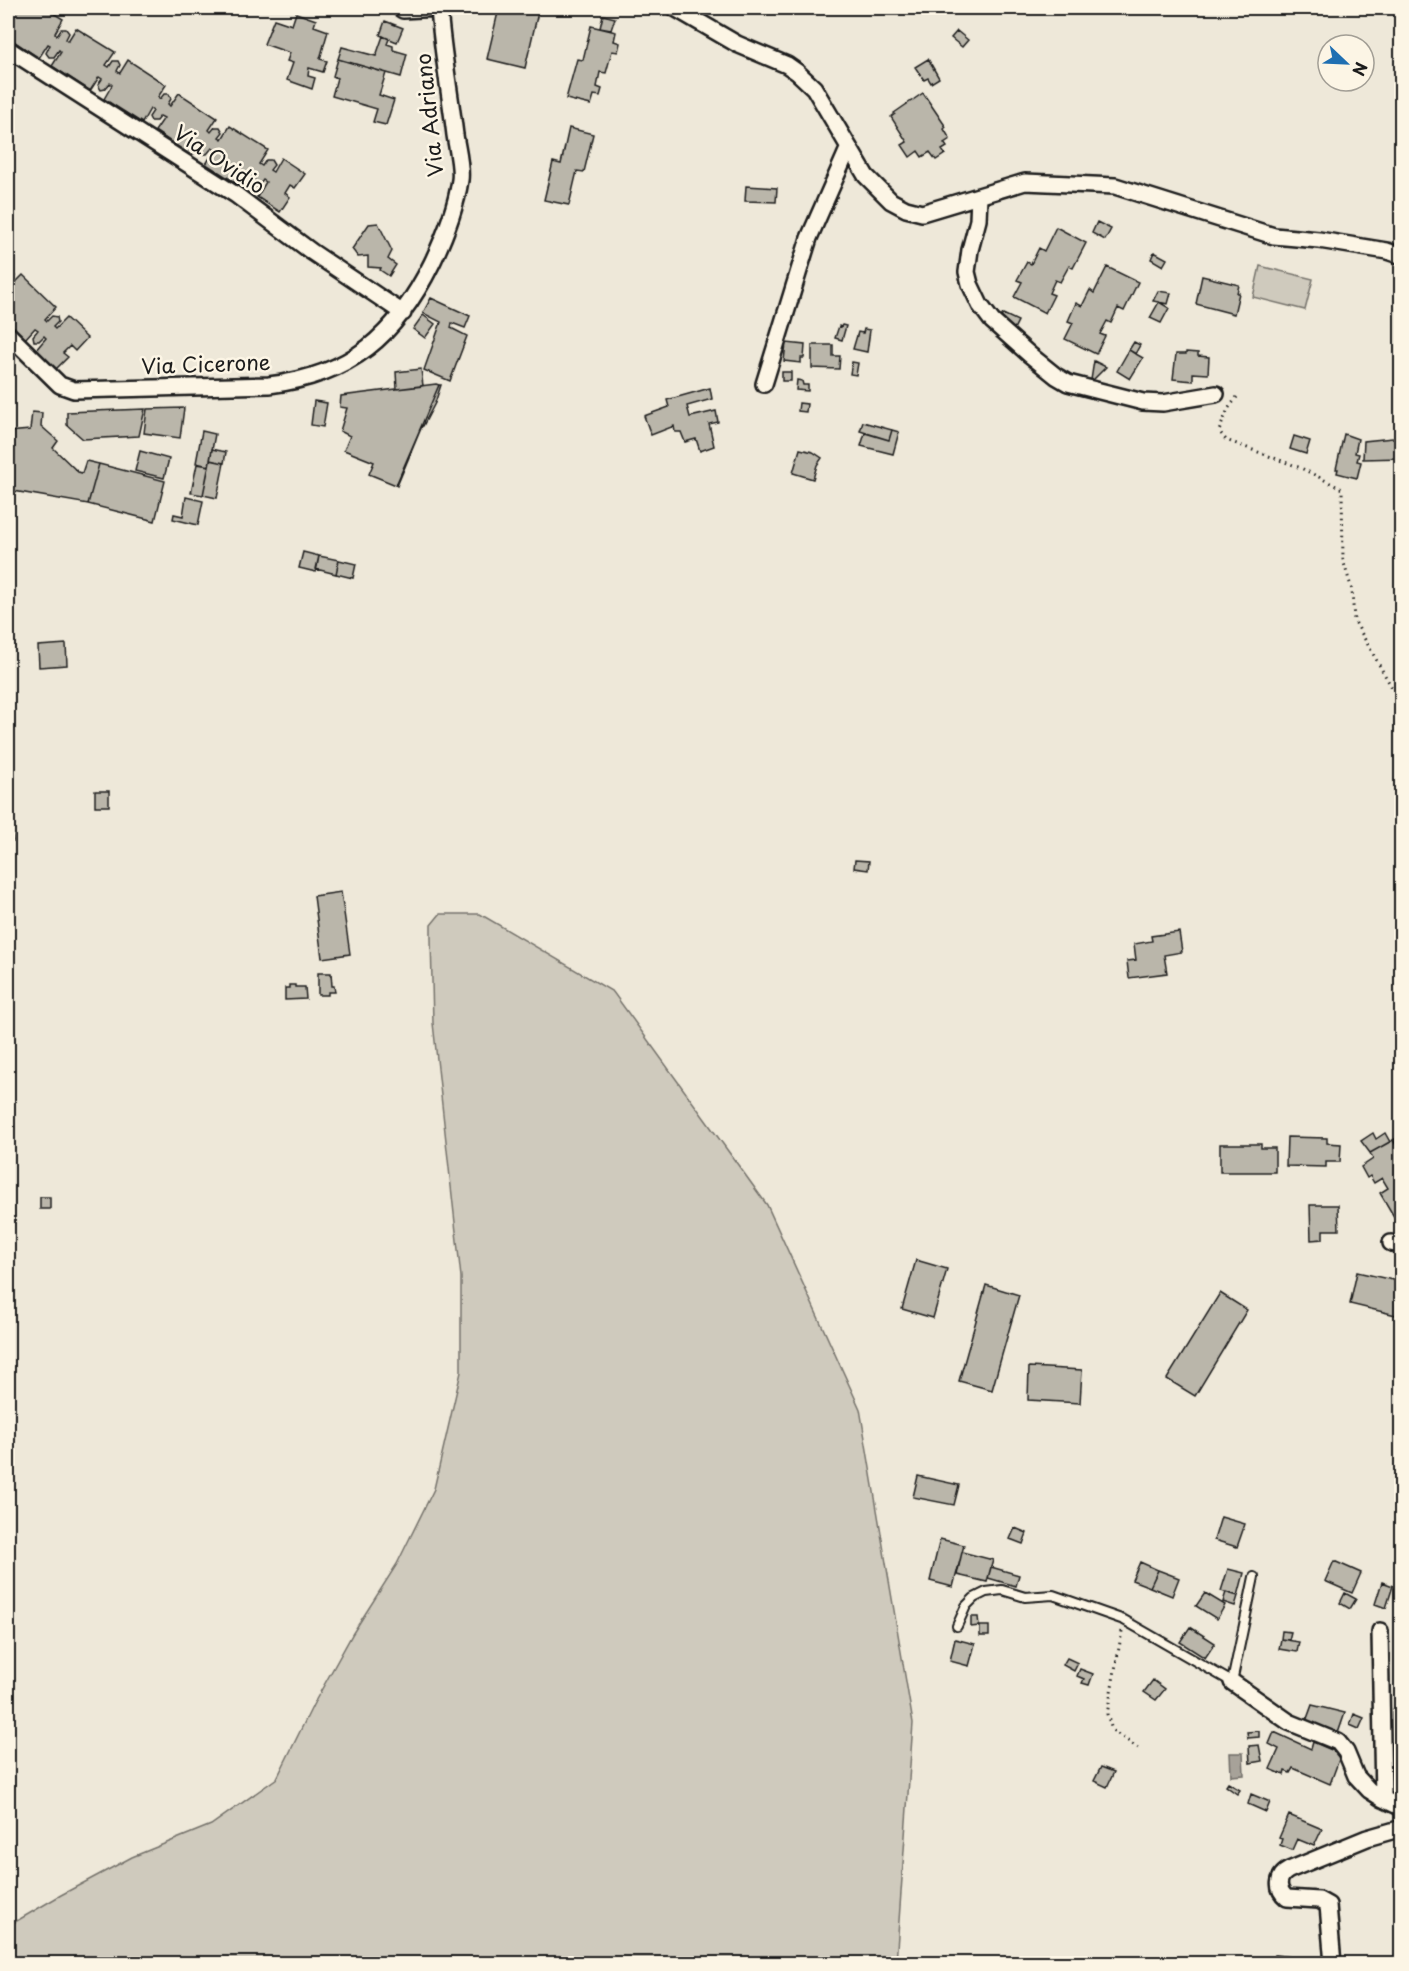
<svg xmlns="http://www.w3.org/2000/svg" width="1409" height="1971" font-family="'Playpen Sans',sans-serif">
  <rect width="100%" height="100%" fill="#eee8d9"/>
  <filter id="ink" filterUnits="userSpaceOnUse"><feTurbulence type="fractalNoise" baseFrequency=".0167" numOctaves="2"/><feDisplacementMap in="SourceGraphic" scale="12" xChannelSelector="R" yChannelSelector="G"/><feConvolveMatrix kernelMatrix="1 2 1 2 8 2 1 2 1" color-interpolation-filters="sRGB"/></filter>
  <g filter="url(#ink)">
    <!-- green -->
    <path fill="#cfcabd" stroke="#76736c" stroke-width="1.5" d="M1260,266L1313,279L1305,310L1253,297Z
      M440,914H480L613,992L767,1205L860,1409L913,1723L896,1963H8V1926L61,1895L132,1857L211,1825L277,1778L313,1705L353,1633L397,1564L434,1489L461,1372V1277L433,1023L431,938V925Z"/>
    <!-- water -->
    <path fill="#a7a299" stroke="#6f6c67" stroke-width="1.5" d="M1230,1753H1243L1244,1775L1231,1776Z"/>
    <!-- building -->
    <path fill="#bab6aa" stroke="#1c1c1c" stroke-width="1.5" d="M8,8H45L63,19L55,33L57,35L61,29H66L69,33L66,39L68,41L76,28L115,52L106,65L109,67L113,61H118L120,65L117,71L120,73L128,60L166,85L158,97L160,99L164,94H169L171,99L168,104L170,106L179,93L217,118L209,130L211,132L215,127H220L223,132L219,137L222,139L230,126L268,150L259,164L262,166L266,160H271L274,165L270,170L273,172L281,158L305,174L295,188L290,185L285,193L290,197L280,212L257,197L266,182L263,180L258,187H254L252,183L256,176L253,174L244,188L206,164L215,150L212,148L207,154H203L200,150L204,143L202,142L192,156L155,131L164,118L160,116L156,121H151L149,117L153,111L150,109L142,123L104,99L112,85L110,83L105,89L101,90L98,85L102,79L99,77L90,91L52,66L61,52L59,50L54,57H49L46,53L50,45L48,44L39,58L8,37V24L10,19L8,17Z
      M499,8H539L525,68L487,59Z
      M296,13L316,20L314,26L328,31L320,59L327,61L323,72L309,68L308,76L315,78L312,89L287,80L293,63L287,61L290,53L264,44L274,19L292,25Z
      M603,15L615,18L611,30L600,28Z
      M385,21L403,28L397,42L380,35Z
      M591,26L616,32L614,41L620,43L618,52L612,51L606,73L600,72L597,87L602,89L600,96L594,95L591,105L566,99L577,59L583,60Z
      M957,31L968,40L962,47L951,38Z
      M383,36L389,39L387,44L393,46V50L407,54L401,77L338,59L342,47L376,56Z
      M338,59L386,73L379,95L394,100L386,125L373,122L377,109L332,96L337,78L333,76Z
      M928,59L939,78L931,83L928,78L924,80L915,67Z
      M923,93L946,127L944,129L950,139L944,143L947,147L942,150L945,154L936,160L930,152L922,157L918,151L910,157L902,145L907,142L891,117L895,114L894,113Z
      M569,128L593,134L584,172L577,171L569,205L544,200L553,162L561,164Z
      M746,186L777,188L776,202L745,201Z
      M1097,222L1111,229L1105,240L1092,233Z
      M378,223L392,251L388,259L396,265L389,276L380,270L381,268L368,267V256L358,257L352,249L369,224Z
      M1056,227L1086,243L1073,268L1069,266L1060,282L1055,280L1049,293L1054,295L1045,313L1014,297L1022,282L1017,280L1027,262L1031,264L1039,248L1044,251Z
      M1154,252L1167,259L1163,266L1151,259Z
      M1107,267L1138,282L1124,311L1118,308L1111,323L1107,321L1100,334L1105,336L1096,354L1065,339L1073,323L1068,321L1076,303L1082,306L1090,290L1094,293Z
      M9,273L15,276L10,285L12,286L23,275L56,307L45,319L47,321L52,316L57,317L58,322L53,327L55,329L66,318L87,338L75,351L70,346L63,353L68,357L55,370L35,351L46,338L44,336L39,341H34L33,336L38,330L35,328L25,339L8,323V274Z
      M1202,276L1239,285L1237,293H1239L1234,314L1196,304Z
      M1158,291L1171,293L1168,304L1153,301Z
      M431,298L470,316L465,328L452,323L451,328L467,336L450,381L424,370L441,322L423,313Z
      M1159,302L1169,308L1161,323L1150,318Z
      M1003,314L1018,321L1012,333L998,322Z
      M423,315L435,324L425,338L413,329Z
      M842,325L846,326L842,340L835,338L839,326L841,327Z
      M864,329L870,330L867,352L853,349L858,332L863,333Z
      M1134,342L1140,345L1135,354L1129,350Z
      M786,343L805,345L804,358H801V363L784,361Z
      M812,345H833V356H840L839,369L812,368Z
      M1129,350L1143,358L1130,379L1117,371Z
      M1186,352L1198,353V356L1209,357L1208,374L1193,373V381L1173,379L1176,354H1186Z
      M1094,361L1106,367L1093,380H1091Z
      M852,362L858,363L856,375L850,374Z
      M421,369L423,386L397,389L396,372Z
      M782,372H791V381H782Z
      M797,380L802,381L803,385H808V391L796,390Z
      M436,384L439,385L396,485L369,474L374,462L344,450L350,436L340,431L347,408L340,407L341,396Z
      M439,385H441L435,403L423,426H422L397,486L396,485Z
      M710,388L712,399L687,406L690,417L716,411L718,422L709,424L714,446L700,451L696,439L685,442L681,432H675L674,426L651,435L644,416L669,407L667,400Z
      M314,401L327,403L323,427L311,425Z
      M799,403L807,404L806,412L798,411Z
      M184,408L180,438L144,433L147,409Z
      M145,409L139,436L83,439L67,425V412Z
      M32,412L42,413L41,426L58,441L53,448L78,472L82,473L86,461L99,464L88,504L8,490V432L30,430Z
      M863,422L892,430L889,440L860,431Z
      M892,430L899,432L893,454L861,446L865,433L889,440Z
      M202,431L215,434L209,466L196,463Z
      M1344,434L1358,439L1355,453L1359,454L1357,461L1361,462L1357,478L1337,473L1338,469H1336Z
      M1294,436L1310,441L1306,454L1290,449Z
      M1402,437V458L1363,459L1364,441Z
      M212,449L226,452L224,463L210,460Z
      M800,449L813,452L822,458L817,465L813,479L793,473Z
      M140,451L169,459L164,478L135,471Z
      M210,460L224,463L217,498L203,495Z
      M99,464L165,481L155,521L88,504Z
      M197,464L209,466L203,495L191,493Z
      M186,497L203,501L198,525L173,519L174,514L183,516Z
      M303,552L319,556L316,572L299,568Z
      M319,556L339,560L336,574L316,569Z
      M339,560L356,564L353,578L336,574Z
      M66,644L67,665L39,667L38,646Z
      M95,791H109V806H95Z
      M8,827H12L13,841H8Z
      M855,860L869,861L868,870L854,868Z
      M341,892L350,954L322,958L314,896Z
      M1179,932L1182,952L1164,955L1167,973L1129,978L1127,961L1136,960L1134,944L1152,941L1151,936Z
      M318,973H331L332,986H334L335,992H328V995H318Z
      M289,985H295V987H305L306,999L285,1000V988H289Z
      M1373,1133L1376,1139L1385,1133L1390,1142L1370,1153L1361,1141Z
      M1402,1135V1151L1400,1152L1393,1140Z
      M1287,1137L1327,1138V1143L1341,1144L1340,1162H1326V1167L1286,1166Z
      M1393,1140L1402,1151V1163L1399,1165L1402,1170V1200L1398,1202L1402,1209V1217L1396,1220L1380,1193L1388,1188L1382,1178L1374,1183L1370,1176L1367,1178L1361,1167L1373,1159L1370,1153Z
      M1220,1144H1261V1148H1275V1172H1220Z
      M40,1197H50V1209H40Z
      M1310,1205H1338L1339,1230H1323V1239L1311,1240Z
      M916,1260L947,1269L933,1318L902,1309Z
      M1357,1272L1402,1282L1400,1316L1350,1304Z
      M986,1285L1019,1295L992,1390L959,1381Z
      M1220,1293L1247,1310L1195,1396L1167,1379Z
      M1029,1367L1082,1370L1080,1403L1028,1400Z
      M918,1476L959,1485L954,1505L913,1497Z
      M1221,1517L1245,1524L1237,1547L1214,1540Z
      M1015,1528L1027,1533L1023,1544L1010,1539Z
      M940,1539L964,1545L953,1587L930,1581Z
      M962,1552L993,1560L987,1582L957,1575Z
      M1334,1561L1361,1573L1352,1593L1325,1581Z
      M1140,1562L1158,1570L1150,1587L1132,1580Z
      M991,1567L1019,1575L1016,1586L988,1578Z
      M1228,1569L1244,1573L1238,1596L1221,1591Z
      M1158,1570L1179,1578L1172,1596L1150,1587Z
      M1382,1582L1393,1586L1386,1608L1375,1604Z
      M1226,1592L1238,1596L1235,1606L1223,1602Z
      M1205,1593L1225,1605L1217,1619L1196,1606Z
      M1345,1593L1356,1599L1350,1609L1340,1603Z
      M971,1617H978L979,1626L971,1627Z
      M980,1626H989V1636H980Z
      M1190,1627L1215,1643L1205,1658L1180,1642Z
      M1282,1631L1291,1632L1289,1640L1281,1639Z
      M955,1639L975,1644L969,1666L950,1661Z
      M1281,1639L1299,1642L1297,1652L1279,1649Z
      M1067,1658L1078,1663L1074,1671L1063,1665Z
      M1080,1669L1093,1674L1089,1685L1082,1683L1084,1679L1077,1676Z
      M1153,1680L1165,1689L1156,1700L1144,1692Z
      M1312,1705L1345,1713L1337,1736L1305,1724Z
      M1354,1714L1364,1718L1359,1729L1350,1725Z
      M1259,1731V1737L1248,1738L1247,1732Z
      M1274,1732L1311,1749L1313,1742L1341,1754L1330,1784L1293,1768L1290,1773L1285,1771L1284,1775L1270,1769L1279,1749L1269,1744Z
      M1259,1745L1262,1761L1250,1763L1249,1746Z
      M1401,1748L1402,1765L1389,1760V1751L1399,1752Z
      M1101,1767L1114,1772L1107,1787L1094,1781Z
      M1399,1774H1402V1794L1394,1792Z
      M1228,1783L1240,1790L1237,1794L1226,1786Z
      M1251,1794L1270,1802L1266,1812L1248,1804Z
      M1289,1815L1322,1829L1314,1846L1297,1839L1292,1850L1280,1845L1282,1839L1279,1838Z
      M1275,1955L1301,1958L1300,1964H1274Z"/>
    <g fill="none" stroke-linecap="round" stroke-linejoin="round">
      <!-- lane casing -->
      <g stroke="#1c1c1c" stroke-width="12">
        <path id="lane" d="M957,1626L966,1606L974,1598L986,1592L1002,1590L1025,1597L1053,1595L1124,1620L1232,1682L1254,1577"/>
      </g>
      <!-- street casing -->
      <g stroke="#1c1c1c" stroke-width="20">
        <path id="street" d="M400,8L403,10L439,8
          M675,8L737,44L787,65L797,72L814,88L866,176L891,201L906,209L922,213L1025,182L1115,186L1274,236L1319,240L1387,251L1402,256
          M8,49L236,195L312,252L403,313
          M979,196L978,220L970,250L967,272L970,284L980,305L992,321L1030,355L1056,376L1068,383L1143,402L1163,403L1216,394
          M8,334L60,385L74,390L269,385C351,375 396,336 432,263C444,238 456,208 460,180C462,167 457,149 455,135C450,93 442,50 439,8
          M764,384L809,238L849,147
          M1391,1243L1402,1245
          M1380,1631L1383,1799L1402,1808
          M1232,1682L1289,1722L1338,1742L1346,1752L1356,1776L1369,1790L1383,1799
          M1333,1964L1328,1905L1319,1900L1287,1898C1276,1889 1277,1876 1289,1870L1367,1838L1402,1828"/>
      </g>
      <!-- path -->
      <path stroke="#1c1c1c" stroke-width="3" stroke-dasharray="1.5 4.5" stroke-linecap="butt" d="M1237,397L1228,409L1219,431L1226,440L1301,468L1342,489L1343,560L1352,590L1354,620L1391,686L1402,693
        M1122,1631L1107,1714L1112,1730L1138,1748"/>
      <!-- lane -->
      <use href="#lane" stroke="#fcf5e5" stroke-width="8"/>
      <!-- street -->
      <use href="#street" stroke="#fcf5e5" stroke-width="15"/>
    </g>
  </g>
  <g text-anchor="middle" stroke-width="5" stroke-linejoin="round" paint-order="stroke">
    <!-- street labels -->
    <g font-size="21" fill="#1c1c1c" stroke="#fcf5e5">
      <text transform="translate(430 115) rotate(-96)" y="7">Via Adriano</text>
      <text transform="translate(219 160) rotate(34)" y="7">Via Ovidio</text>
      <text transform="translate(206 365) rotate(-2)" y="7">Via Cicerone</text>
    </g>
  </g>
  <!-- margin -->
  <rect width="1409" height="1971" fill="none" stroke="#fcf5e5" stroke-width="30"/>
  <rect x="15" y="15" width="1379" height="1941" fill="none" stroke="#1c1c1c" stroke-width="2" filter="url(#ink)"/>
  <!-- north arrow -->
  <g transform="translate(1346 63) rotate(113)"><circle r="28" fill="#fcf5e5" stroke="#a29e95" stroke-width="1.5"/>
  <path d="M0-4.5L10 22L0 15L-10 22Z" fill="#1f6fb2"/>
  <text y="-9" font-size="16" font-weight="bold" text-anchor="middle" fill="#1c1c1c">N</text>
  </g>
</svg>
